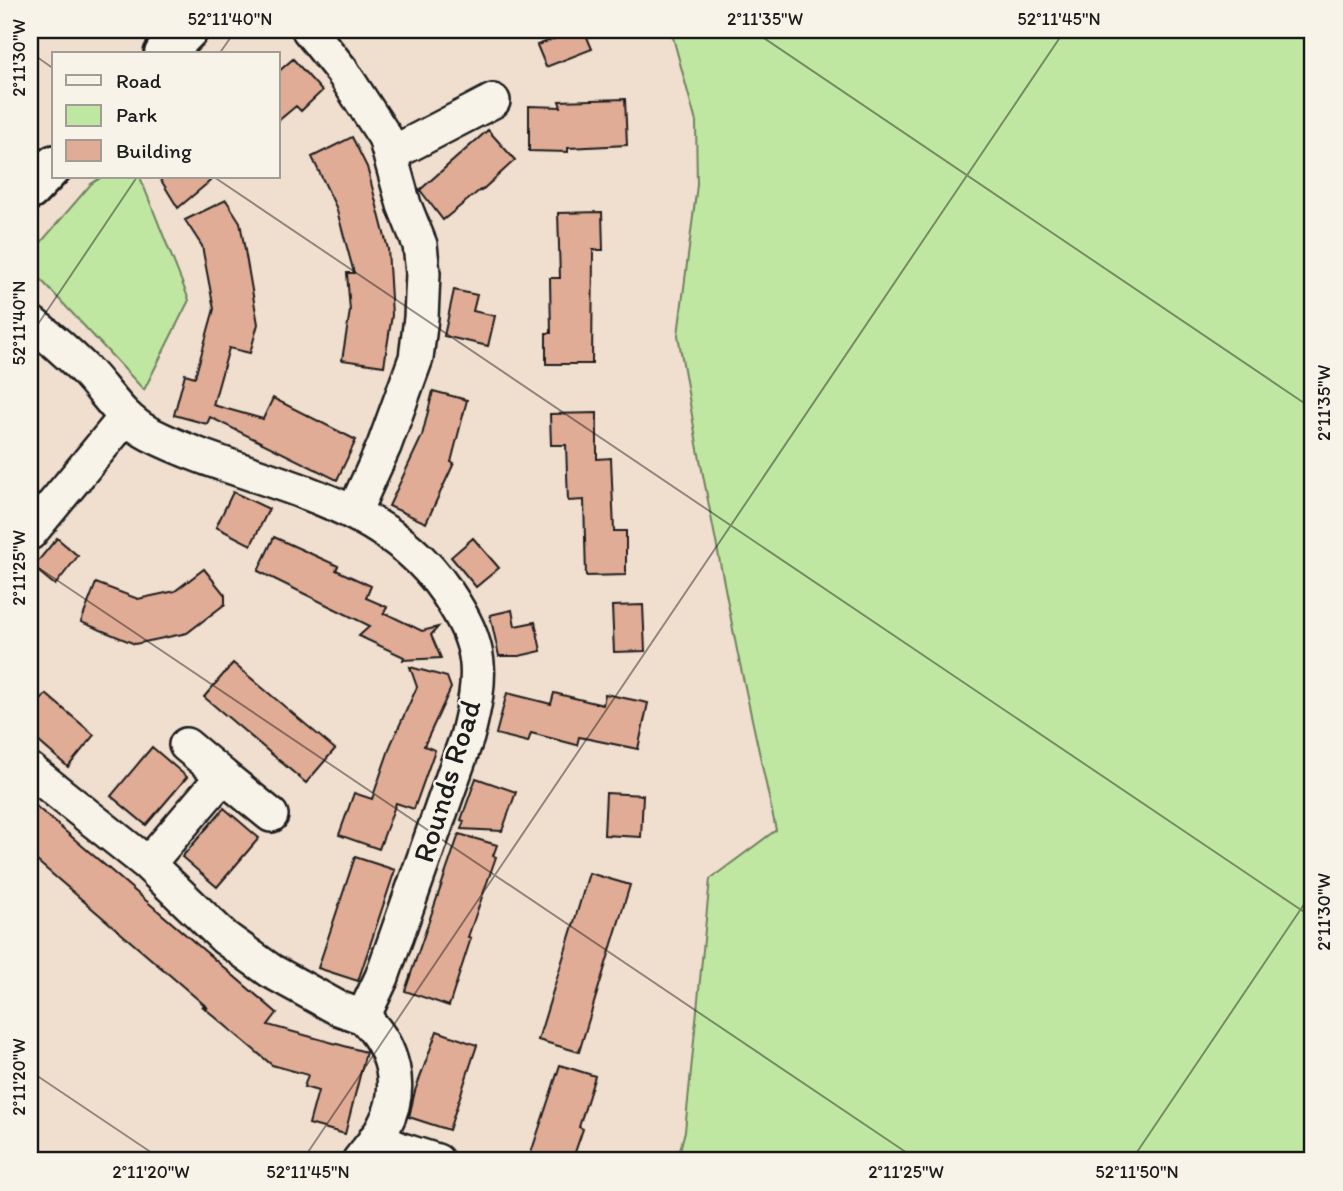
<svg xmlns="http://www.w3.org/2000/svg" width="1343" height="1191" font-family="Itim,sans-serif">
  <rect width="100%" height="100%" fill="#f0decf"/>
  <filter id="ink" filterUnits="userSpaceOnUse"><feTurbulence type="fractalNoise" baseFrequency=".0143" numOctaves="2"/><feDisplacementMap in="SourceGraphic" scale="14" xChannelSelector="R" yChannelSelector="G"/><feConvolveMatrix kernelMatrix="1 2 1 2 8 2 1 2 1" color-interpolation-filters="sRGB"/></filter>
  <g filter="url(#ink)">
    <!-- green -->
    <path fill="#c0e7a2" stroke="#6e825f" stroke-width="2" d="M671,30H1313V1161H677L685,1131L710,879L776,830L737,650L697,444L678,335L697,185L696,122Z
      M102,177H140L189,300L144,390L30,268V255L91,184Z"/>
    <!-- building -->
    <path fill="#e1ac95" stroke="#1c1c1c" stroke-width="2" d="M551,30H584L592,49L546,67L537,45L554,39Z
      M293,59L322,91L301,111L296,106L278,121V72Z
      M625,99L627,145L568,148V152L529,151V106L561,107L559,101Z
      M488,130L515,160L481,191L480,190L443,220L420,190Z
      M352,137L367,167L388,249L392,315L384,366L342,360L350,311L347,273H354L336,207L312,157Z
      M159,177H215L178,208Z
      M226,200L240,222L258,324L250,353L229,348L213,405L263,419L273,398L356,440L337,480L210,417L207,424L174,415L185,374L195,377L214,309L202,246L185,220Z
      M602,212L603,250H593L592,364H546V333H551L550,278H560L558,213Z
      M454,290L477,295L473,311L495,316L488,346L444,336Z
      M433,391L467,400L451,462L454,463L426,523L389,506L422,436Z
      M597,413V459L611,458L614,531H626V575L586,576L584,500L568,501L566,445H551L550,414Z
      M233,492L269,509L251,545L216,527Z
      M274,537L338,566L336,570L371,586L366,598L387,607L383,615L385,613L422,631L438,627L431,635L441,658L403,660L404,657L359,636L370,626L258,571Z
      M57,538L78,556L55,585L33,567Z
      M473,538L499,568L476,587L451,557Z
      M204,569L225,595V604L187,633L135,644L81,622L96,583L138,599L175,591Z
      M643,605L645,651L614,652L612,606Z
      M512,610L515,626L535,622L541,651L519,656H499L490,615Z
      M233,663L335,749L306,783L204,697Z
      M410,667L447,677L451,688L424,746L435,750L414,809L396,803L379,849L339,835L354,793L372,799L391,744L417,687Z
      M507,693L551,704L554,693L603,705L605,694L648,703L638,749L579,737L577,745L531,733L528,742L496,734Z
      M46,694L94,735L68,767L30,734V713Z
      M152,747L187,777L146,825L111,796Z
      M476,778L516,792L502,831L461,829L464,821L461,820Z
      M606,793L643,795L641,837L604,835Z
      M30,801L277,1013L268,1025L366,1052L345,1134L309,1124L318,1091L304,1087L308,1075L272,1065L202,1006L208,1008L30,855Z
      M224,808L259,838L217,887L182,857Z
      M459,834L497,845L493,856L496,857L468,937L471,938L449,1006L405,991Z
      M355,857L395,870L358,981L318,968Z
      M589,873L630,885L579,1052L538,1040Z
      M437,1031L477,1045L449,1130L409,1117L415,1091Z
      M560,1065L595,1076L579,1127L583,1129L572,1161H548L530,1156Z"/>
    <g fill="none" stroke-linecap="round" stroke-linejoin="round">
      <!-- minor casing -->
      <g stroke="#1c1c1c" stroke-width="38">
        <path id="minor" d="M309,30L342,71L385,137L404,205L420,245L423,273L421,318L416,358L384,446L354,512
          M391,154L493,101
          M30,322C50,337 69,354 86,371C107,393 122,420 150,434C250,485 378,491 446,591C484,647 483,673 467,737L382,977L363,1017C393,1046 405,1088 384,1126C378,1139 367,1150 359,1161
          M30,533L125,418
          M30,770L148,864L225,938L271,971L338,1008L363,1017
          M223,776L271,815
          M148,864L223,776L186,745
          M376,1138L399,1149L437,1161"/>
      </g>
      <!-- secondary casing -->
      <g stroke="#1c1c1c" stroke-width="44">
        <path id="secondary" d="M164,54L188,30
          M30,190L54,165"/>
      </g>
      <!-- minor -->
      <use href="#minor" stroke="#f7f3e8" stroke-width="33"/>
      <!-- secondary -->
      <use href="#secondary" stroke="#f7f3e8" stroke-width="38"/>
    </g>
  </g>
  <!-- ticks -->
  <path fill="none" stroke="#1c1c1c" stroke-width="2" stroke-opacity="0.45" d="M752,30L1313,409M30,52L54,69M219,54L236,30M214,177L1313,918M30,336L137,177M30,562L919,1161M30,1071L164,1161M302,1161L1065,30M1131,1161L1313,891"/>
  <g text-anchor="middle" stroke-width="5" stroke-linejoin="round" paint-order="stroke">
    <!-- street labels -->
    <g font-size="30" fill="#1c1c1c" stroke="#f7f3e8">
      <text transform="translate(447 781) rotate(-73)" y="10">Rounds Road</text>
    </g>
  </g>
  <!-- margin -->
  <rect width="1343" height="1191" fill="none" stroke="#f7f3e8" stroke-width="77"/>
  <!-- legend -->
  <rect x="52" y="52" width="228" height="126" fill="#f7f3e8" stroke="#9f9d96" stroke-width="2"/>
  <rect x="66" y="75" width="35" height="10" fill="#f7f3e8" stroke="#9f9d96" stroke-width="2"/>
  <text x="116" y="88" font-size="21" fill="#1c1c1c">Road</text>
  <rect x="66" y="105" width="35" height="21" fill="#c0e7a2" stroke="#9f9d96" stroke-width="2"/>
  <text x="116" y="122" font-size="21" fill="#1c1c1c">Park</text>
  <rect x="66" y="140" width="35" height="21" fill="#e1ac95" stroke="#9f9d96" stroke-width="2"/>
  <text x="116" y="158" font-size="21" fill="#1c1c1c">Building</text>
  <rect x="38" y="38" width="1266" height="1114" fill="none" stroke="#1c1c1c" stroke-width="2.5"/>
  <g font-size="18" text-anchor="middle" fill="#1c1c1c">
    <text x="230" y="25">52°11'40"N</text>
    <text x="765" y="25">2°11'35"W</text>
    <text x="1059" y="25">52°11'45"N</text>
    <text transform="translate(19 58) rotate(-90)" y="6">2°11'30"W</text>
    <text transform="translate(19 323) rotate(-90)" y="6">52°11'40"N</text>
    <text transform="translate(1324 403) rotate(-90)" y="6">2°11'35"W</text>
    <text transform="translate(19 568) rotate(-90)" y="6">2°11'25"W</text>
    <text transform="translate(1324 912) rotate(-90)" y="6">2°11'30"W</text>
    <text transform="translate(19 1077) rotate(-90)" y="6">2°11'20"W</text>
    <text x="151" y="1178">2°11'20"W</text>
    <text x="308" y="1178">52°11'45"N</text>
    <text x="906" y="1178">2°11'25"W</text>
    <text x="1137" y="1178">52°11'50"N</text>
  </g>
</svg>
